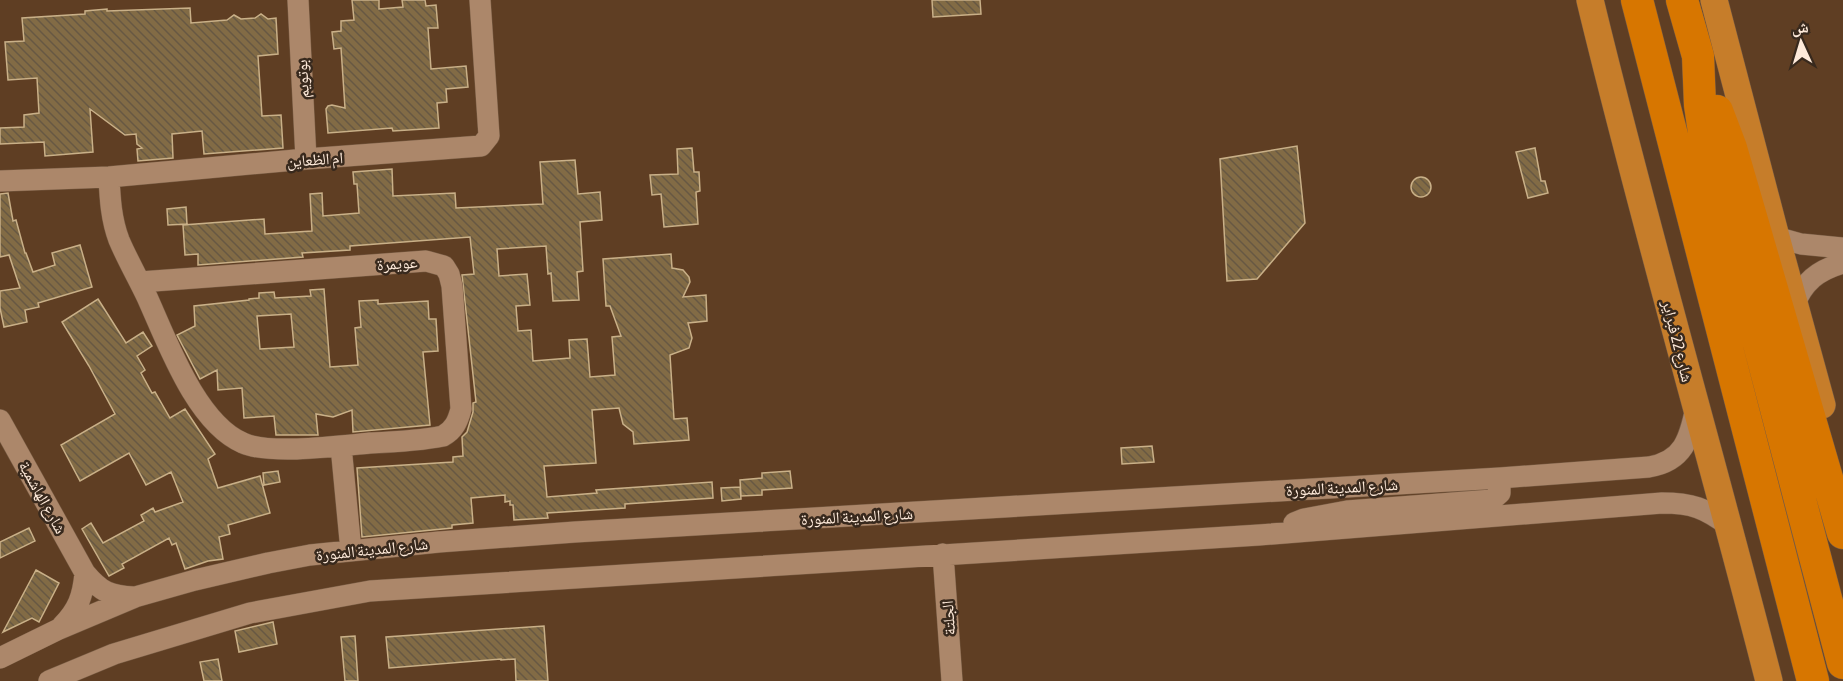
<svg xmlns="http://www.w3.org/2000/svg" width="1843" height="681" font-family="'Asap Condensed','Noto Naskh Arabic',sans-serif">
  <defs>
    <pattern id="building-back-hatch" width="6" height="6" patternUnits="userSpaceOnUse" patternTransform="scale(1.5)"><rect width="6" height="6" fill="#826b45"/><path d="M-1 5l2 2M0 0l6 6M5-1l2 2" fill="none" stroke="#675843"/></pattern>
  </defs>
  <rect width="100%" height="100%" fill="#5f3e23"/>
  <!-- building -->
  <path fill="url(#building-back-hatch)" stroke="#c9b088" stroke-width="1.5" fill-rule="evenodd" d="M352,0H379V9L403,7L402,0H425L426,6L436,5L438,28H428L431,69L466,66L468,87L446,89L447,102L437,103L439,128L393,131L392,128L328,133L326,109L328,106L332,105L345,108L341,48L334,49L332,32L341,31V21L354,20Z
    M932,0H980L981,14L933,17Z
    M190,8L191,23L227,20L234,15L241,19L255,18L261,14L268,19L276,18L278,54L258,56L262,116L281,115L283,148L204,154L202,131L172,134L173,158L138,161L137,149L142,148L137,144L136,134L125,135L90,109L93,152L45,156L44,142L0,144V128L24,127V115L39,113L37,78L8,80L5,42L24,41L22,18L85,14V11L107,9V11Z
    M1297,146L1305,223L1257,279L1227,281L1220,159Z
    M692,148L694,172H699L700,191L696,192L698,224L664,227L661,194L652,195L650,175L678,174L677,149Z
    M1535,148L1541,181H1545L1548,193L1528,198L1516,152Z
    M575,160L578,194L600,192L602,220L580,222L583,271L577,272L579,300L553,301L551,273L548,274L546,246L497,249L499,276L527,274L530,305L516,306L518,331L531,330L533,361L570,358L569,340L587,339L590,377L615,375L612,337L621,336L610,306H606L603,259L671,254L672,268L683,270L689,277L690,282L683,297L706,295L707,321L688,323L692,338L689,348L670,355L674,419L687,418L689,440L634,444L633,432L623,424L619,408L592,410L596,463L544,466L547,497L597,493L596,490L712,482L713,498L625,504V508L547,513L548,518L514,520L513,505H510V501L505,502V495L471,498L473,523L452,525V528L362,537L357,468L453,462V457L463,456L462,437L467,432L473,412V403L476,402L462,275L474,274L470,237L350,246V250L302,253L303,257L198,265V254L185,255L183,225L264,219L265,234L312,231L310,194L322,193L323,216L359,213L357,184H354L353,172L392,169L393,196L455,193L456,208L543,204L540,162Z
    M1411 187a10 10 0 1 1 20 0a10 10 0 1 1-20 0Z
    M8,193L13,221L16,220L25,253H26L33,272L55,265L52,253L80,245L92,287L38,303L39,307L25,310L27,322L4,327L0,308V291L20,288L9,255L0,257V194Z
    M186,207L187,224L168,225L167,209Z
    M324,289L330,367L358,365L355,328L361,327L359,301L378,300V304L428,301L429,319H436L438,351L423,352L430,425L353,432L352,410L333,417L316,414L318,435H276L274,416L244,418L242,388L218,390L217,370L200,379L177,335L195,326L194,306L249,300V299L259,298V293L274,292L275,298L311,296L310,290ZM291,314L294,347L260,349L257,316Z
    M98,299L126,343L143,332L152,346L137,356L145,370L141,373L152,393L155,392L170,418L185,409L215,454L208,459L218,488L260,476L270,513L228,525L230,534L219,537L223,559L208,561L185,569L176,543L172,545L169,538L122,564L124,568L109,576L82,529L91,523L103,543L144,521L141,515L153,508L155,512L183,502L171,472L146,485L129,453L80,481L61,445L115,414L89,366L62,322Z
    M1152,446L1154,462L1122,464L1121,448Z
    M278,471L280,482L264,485L263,473Z
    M790,471L792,488L762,490V495L741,496L740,480L762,478V473Z
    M740,487L741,499L722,501L721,488Z
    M29,528L35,541L0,558V542Z
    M36,570L59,583L39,622L32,618L3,632Z
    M273,622L277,644L239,652L235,631Z
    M544,626L548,681H516L515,659L501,660V659L389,668L386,637Z
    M355,636L358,681H345L341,637Z
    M218,659L222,681H204L200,662Z"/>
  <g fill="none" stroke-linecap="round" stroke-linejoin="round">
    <!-- minor casing -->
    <g stroke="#775b43" stroke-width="22">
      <path id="minor" d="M298,0L306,159
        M109,177C110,198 111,219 119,240C127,259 138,278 147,297C167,341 196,423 243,443C269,455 339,446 370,443C394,442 419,441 443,436C454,430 458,421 461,409L452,286L449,274L444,266L426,261L140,282
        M0,181L109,177L306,159L481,146L489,136L480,0
        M1776,237L1801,244L1843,248
        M1794,306C1803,282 1818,270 1843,263
        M0,420L85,573C101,592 110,596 134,597
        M341,446L351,551
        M1294,523L1304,519L1347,511L1492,500L1500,493V478
        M943,554L952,681
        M62,626C78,610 83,596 85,573
        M0,658L59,629L135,597L195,580L268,563L310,555L439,542L575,532L1500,478L1649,467C1684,461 1689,439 1696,408
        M49,681L114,654L250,613L370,591L1259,535L1662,503C1692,503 1705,508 1729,526"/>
    </g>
    <!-- major casing -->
    <g stroke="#775b43" stroke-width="28">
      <path id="major" d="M1590,0C1645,228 1711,454 1769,681
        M1714,0L1776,237L1822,405"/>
    </g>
    <!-- highway casing -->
    <g stroke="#775b43" stroke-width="33">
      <path id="highway" d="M1637,0L1813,681
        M1682,0L1698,56L1700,105L1705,139L1843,663
        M1717,111L1731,148L1843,533"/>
    </g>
    <!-- minor -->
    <use href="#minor" stroke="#ac876a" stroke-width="21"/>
    <!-- major -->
    <use href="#major" stroke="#c67d2a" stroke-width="27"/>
    <!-- highway -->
    <use href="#highway" stroke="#d77600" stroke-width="32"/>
  </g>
  <g text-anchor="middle" stroke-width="5" stroke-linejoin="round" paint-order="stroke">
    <!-- street labels -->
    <g font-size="16" fill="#feeada" stroke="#38291d">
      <text transform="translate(302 79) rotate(-93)" y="6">بوتويم</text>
      <text transform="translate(315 159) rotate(-4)" y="6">ام الظعاين</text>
      <text transform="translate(397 263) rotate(-4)" y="6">عويمرة</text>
      <text transform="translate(1678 341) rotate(76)" y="6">شارع 22 فبراير</text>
      <text transform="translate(1342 487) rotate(-3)" y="6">شارع المدينة المنورة</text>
      <text transform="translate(43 497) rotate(61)" y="6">شارع الهاشمية</text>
      <text transform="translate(857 516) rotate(-3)" y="6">شارع المدينة المنورة</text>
      <text transform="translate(372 549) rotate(-6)" y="6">شارع المدينة المنورة</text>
      <text transform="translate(948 618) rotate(-94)" y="6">الجلتة</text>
    </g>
  </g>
  <!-- north arrow -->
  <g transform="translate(1801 42) rotate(356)" stroke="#38291d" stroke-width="4.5" paint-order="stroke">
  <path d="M0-4.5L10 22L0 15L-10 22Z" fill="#feeada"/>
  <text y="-9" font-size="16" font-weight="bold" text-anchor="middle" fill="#feeada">ش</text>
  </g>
</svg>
